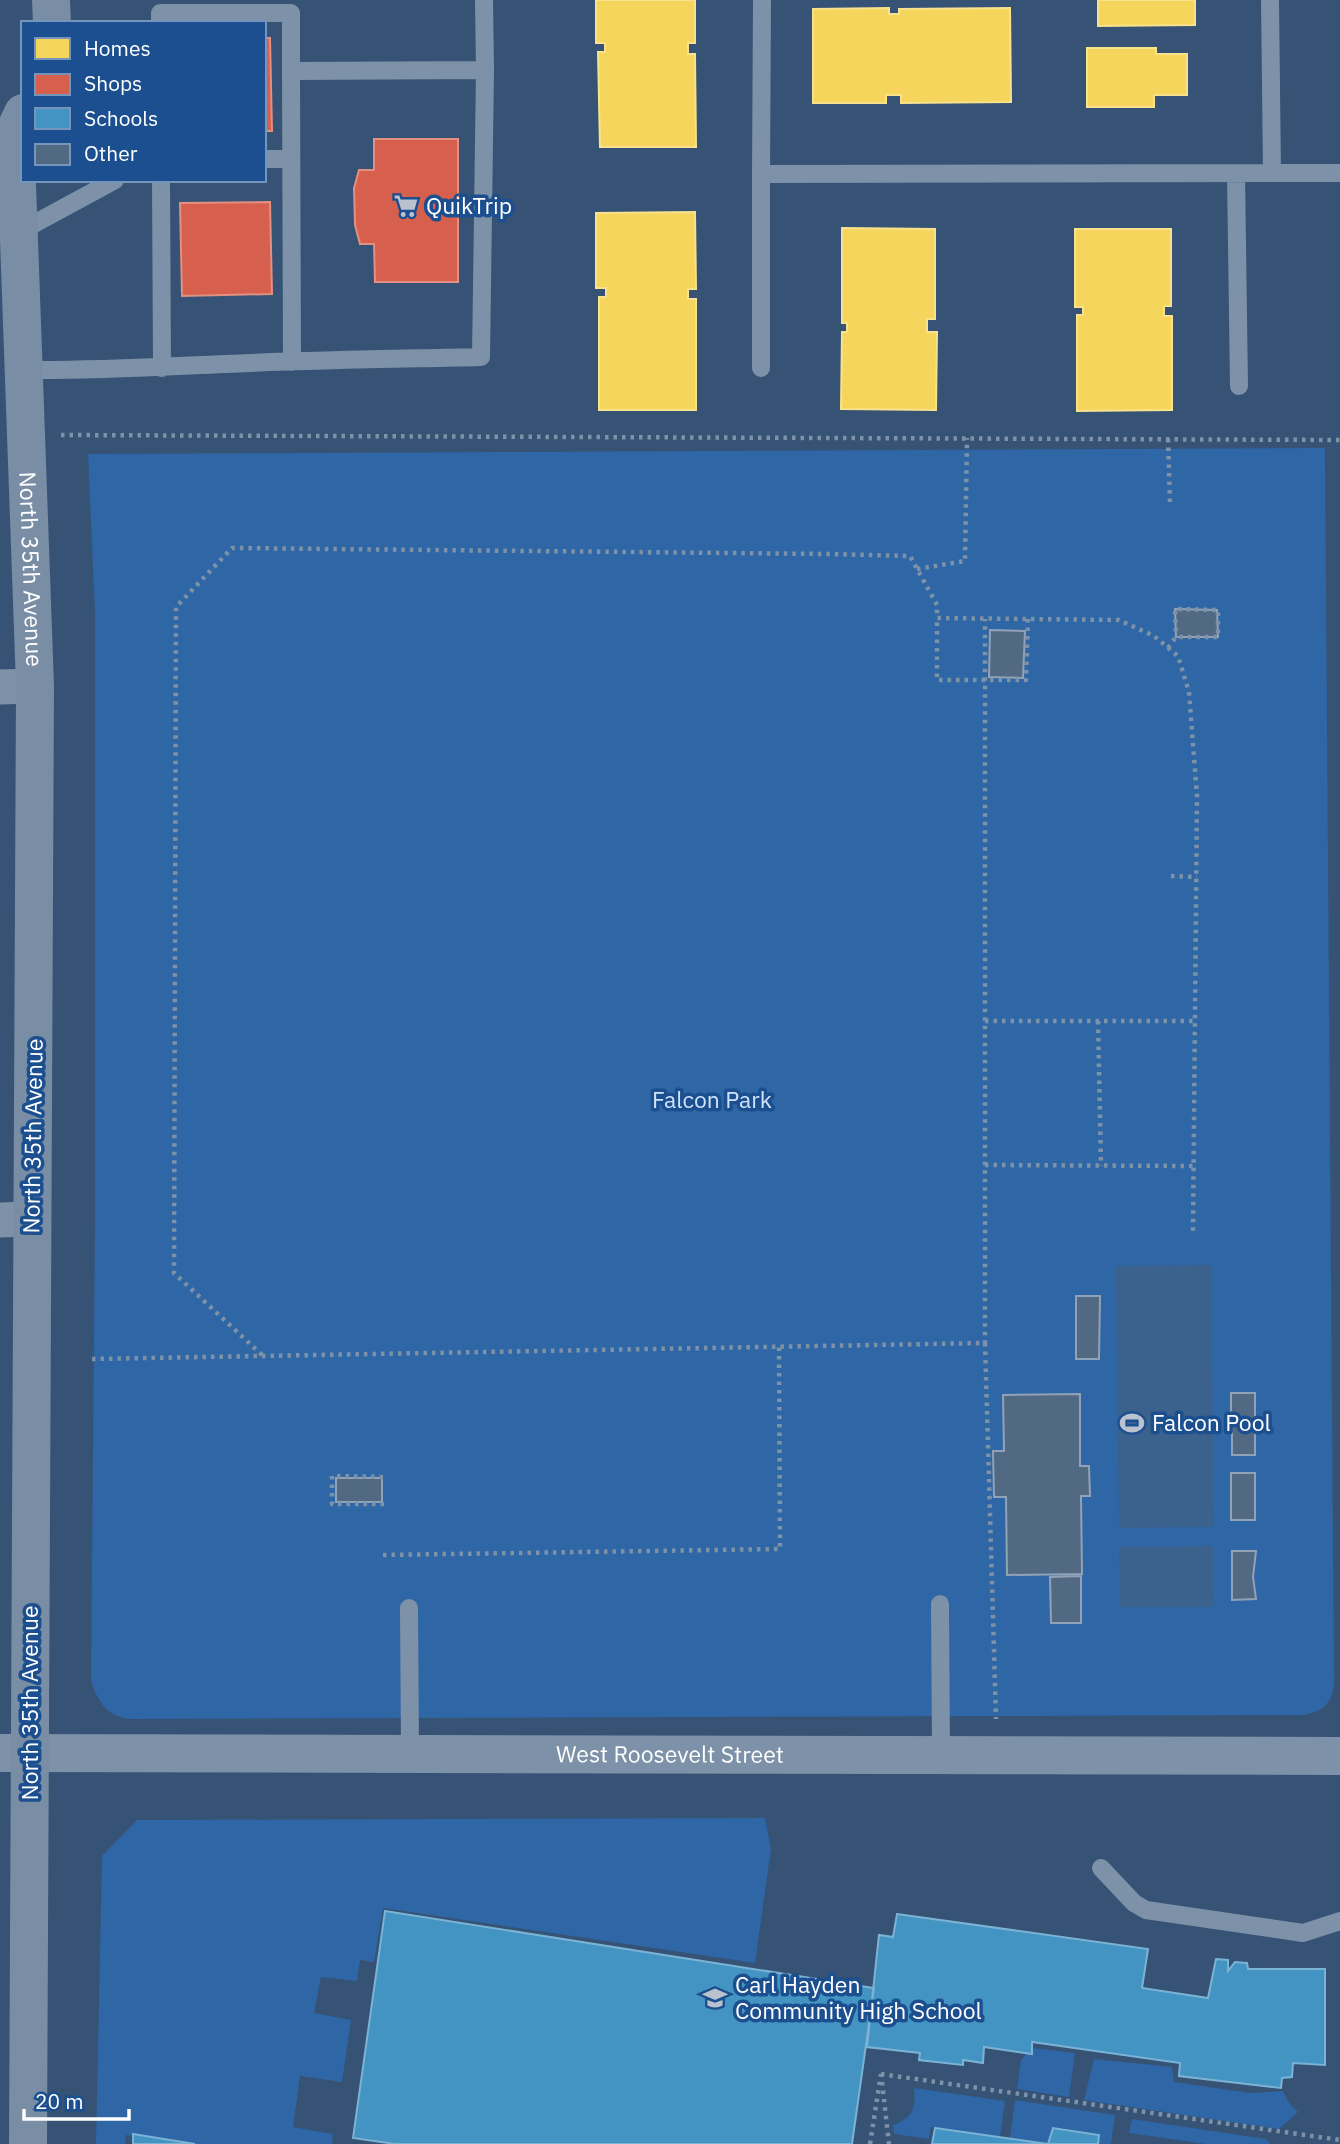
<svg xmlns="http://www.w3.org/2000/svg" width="1340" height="2144" font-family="'IBM Plex Sans',sans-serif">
  <rect width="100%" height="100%" fill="#365274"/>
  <!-- green -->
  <path fill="#2f66a5" d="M1325,448L1334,1683C1332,1703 1324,1711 1304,1715L133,1719C108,1718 99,1704 91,1681L95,1219V612L88,454Z
    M765,1818L771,1849L755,1963L383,1908L374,1962L360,1960L357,1981L321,1977L314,2013L351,2020L342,2082L300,2076L293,2127L333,2134L332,2144H193L126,2135L125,2144H96L102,1856L137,1820Z
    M1032,2048L1075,2053L1069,2097L1017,2089L1021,2060Z
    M1094,2059L1172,2067L1174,2082L1250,2093L1283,2091L1289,2103L1298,2112L1279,2129L1084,2100Z
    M914,2088L1005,2101L1000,2137L931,2127L929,2139L894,2134L893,2125C913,2118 916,2108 914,2088Z
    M1015,2100L1115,2115L1111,2144H1098L1099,2135L1053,2128L1048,2144L1010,2138Z
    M1132,2119L1266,2139L1270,2144H1206L1129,2133Z"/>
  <!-- water -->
  <path fill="#3b618d" d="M1211,1265L1214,1527L1119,1528L1116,1266Z
    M1213,1546L1214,1607H1120L1119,1547Z"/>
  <!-- homes -->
  <path fill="#f6d55c" stroke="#f9e28d" stroke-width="2" d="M596,0H695V43H688V54H695L696,147H600L598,52H605V43H596Z
    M1098,0H1195V25L1098,26Z
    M889,8V14H899V9L1010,8L1011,102L901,103V95H886V103H813V9Z
    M1087,48H1156V54H1187V95H1154V107H1087Z
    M695,212L696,289H688V299H696V410H599V297H606V288H596V213Z
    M842,228L935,229V319H927V332H937L936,410L841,409L842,332H847V323H842Z
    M1075,229H1171V306H1164V316H1172V410L1077,411V315H1083V307H1075Z"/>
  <!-- shops -->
  <path fill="#d6604d" stroke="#e29082" stroke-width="2" d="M264,38H270L272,131H264Z
    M374,139H458V282H375L374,244H360L355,225L354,188L359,170H374Z
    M270,202L272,294L182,296L180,203Z"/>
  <!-- schools -->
  <path fill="#4393c3" stroke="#7bb3d5" stroke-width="2" d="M385,1911L874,1988L852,2144H395L353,2138Z
    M897,1914L1148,1949L1142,1988L1208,1998L1216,1959L1228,1960V1971L1235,1962L1247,1963L1248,1969H1325V2065L1293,2063L1292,2077L1282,2078L1281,2088L1179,2076L1180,2063L1032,2042V2054L984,2047L983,2063L963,2060V2065L919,2060L920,2053L867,2047L879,1935L893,1937Z
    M935,2128L1048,2144L1053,2128L1099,2135L1098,2144H932Z
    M133,2134L195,2144H133Z"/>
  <!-- building -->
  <path fill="#526984" stroke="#92a2b6" stroke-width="2" d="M1175,609L1217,610L1218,637H1176Z
    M990,630L1025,631L1023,678L989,677Z
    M1076,1296H1100L1099,1359H1076Z
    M1231,1393H1255V1424H1231Z
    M1080,1394V1466H1089L1090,1496H1081L1082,1574L1007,1575L1006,1497H994L993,1451H1004L1003,1395Z
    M1232,1425H1255V1455H1232Z
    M1231,1473H1255V1520H1231Z
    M336,1478H382V1502H336Z
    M1232,1551H1256L1253,1577L1256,1599L1232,1600Z
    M1081,1576V1623H1051L1050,1577Z"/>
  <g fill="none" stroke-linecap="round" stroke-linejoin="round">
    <!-- path -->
    <path stroke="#7d92a8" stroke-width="4.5" stroke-dasharray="3.5 5" stroke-linecap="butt" d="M61,435L1340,440
      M1168,439L1170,503
      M917,569L965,561L967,438
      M1028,619L1026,680H937V618L1119,620L1154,636L1178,656L1189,692L1197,796L1193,1232
      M1168,648L1176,637H1218V610L1175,609L1176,637
      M1171,876L1197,877
      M985,1021H1196
      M1098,1021L1101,1166
      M985,1165L1194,1166
      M985,1343L996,1719
      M262,1355L174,1273L176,607L232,548L829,554L910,556L937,605V618
      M92,1359L985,1343V619
      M384,1504H332V1476L384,1477
      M383,1555L780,1549L779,1347
      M881,2074L1340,2140
      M882,2082L889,2144
      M870,2144L881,2074"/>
    <!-- service -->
    <path stroke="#7d92a8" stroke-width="18" d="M484,0L485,70
      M762,0L761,174L1340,173
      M1270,0L1272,173
      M160,23V13H291V71
      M264,159H291
      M1236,173L1239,386
      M761,174V368
      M161,180L162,368
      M19,232L115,180
      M22,370C90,371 157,367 225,364C310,360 395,359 481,357L485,70L291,71L292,362
      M940,1604L941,1755
      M409,1608L410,1752
      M1101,1868L1134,1903L1146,1910L1303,1933L1340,1921"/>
    <!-- minor -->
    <path stroke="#7d92a8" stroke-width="35" d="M0,687L35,686
      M0,1220L31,1219"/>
    <!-- tertiary -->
    <path stroke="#7d92a8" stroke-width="38" id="s1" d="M0,1753L1340,1756"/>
    <!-- secondary -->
    <g stroke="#798da4" stroke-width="38">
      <path d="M51,0L52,23"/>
      <path id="s2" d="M23,113L16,128V156L35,686L28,2144"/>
    </g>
  </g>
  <!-- icons -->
  <defs>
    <g id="supermarket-bare" transform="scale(1.89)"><path d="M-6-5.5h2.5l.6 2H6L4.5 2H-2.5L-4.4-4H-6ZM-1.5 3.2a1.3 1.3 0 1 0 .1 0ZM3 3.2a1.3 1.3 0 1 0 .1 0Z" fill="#b9c2ce" stroke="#1b4f8f" stroke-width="2.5" paint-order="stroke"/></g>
    <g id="stadium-bare" transform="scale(1.89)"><path d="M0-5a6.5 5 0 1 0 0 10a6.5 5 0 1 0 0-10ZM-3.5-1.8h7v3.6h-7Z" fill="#b9c2ce" stroke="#1b4f8f" stroke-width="2.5" paint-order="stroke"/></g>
    <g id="school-bare" transform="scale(1.89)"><path d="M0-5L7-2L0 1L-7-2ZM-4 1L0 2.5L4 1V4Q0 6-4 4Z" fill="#b9c2ce" stroke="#1b4f8f" stroke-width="2.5" paint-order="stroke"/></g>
  </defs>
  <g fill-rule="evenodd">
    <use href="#supermarket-bare" x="406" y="206"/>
    <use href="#stadium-bare" x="1132" y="1423"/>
    <use href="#school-bare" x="715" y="1998"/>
  </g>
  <g text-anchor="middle" stroke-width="7" stroke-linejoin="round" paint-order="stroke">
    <!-- poi labels -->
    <g font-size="23" fill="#fff" stroke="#1b4f8f" text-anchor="start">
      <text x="426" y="214">QuikTrip</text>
      <text x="1152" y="1431">Falcon Pool</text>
      <text x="735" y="1993">Carl Hayden<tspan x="735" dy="26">Community High School</tspan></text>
    </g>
    <!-- street labels -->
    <g font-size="23" fill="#fff" stroke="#1b4f8f">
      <text dy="8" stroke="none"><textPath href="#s2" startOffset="458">North 35th Avenue</textPath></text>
      <text transform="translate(33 1136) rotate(-89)" y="8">North 35th Avenue</text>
      <text transform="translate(30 1703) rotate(-90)" y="8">North 35th Avenue</text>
      <text dy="8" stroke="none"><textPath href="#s1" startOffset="670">West Roosevelt Street</textPath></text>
    </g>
    <!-- park labels -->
    <g font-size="23" fill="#cfe3fa" stroke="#1b4f8f">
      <text x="712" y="1108">Falcon Park</text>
    </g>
  </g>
  <!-- legend -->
  <rect x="21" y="21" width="245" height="161" fill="#1b4f8f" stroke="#7695bc" stroke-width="2"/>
  <rect x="35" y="38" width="35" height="21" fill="#f6d55c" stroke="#7695bc" stroke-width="2"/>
  <text x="84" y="56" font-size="21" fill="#ffffff">Homes</text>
  <rect x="35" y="74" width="35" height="21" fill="#d6604d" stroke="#7695bc" stroke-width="2"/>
  <text x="84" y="91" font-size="21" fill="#ffffff">Shops</text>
  <rect x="35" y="108" width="35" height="21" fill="#4393c3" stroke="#7695bc" stroke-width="2"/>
  <text x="84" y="126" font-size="21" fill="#ffffff">Schools</text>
  <rect x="35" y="144" width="35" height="21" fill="#526984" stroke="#7695bc" stroke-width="2"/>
  <text x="84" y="161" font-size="21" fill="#ffffff">Other</text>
  <!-- scale -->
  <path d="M24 2109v10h105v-10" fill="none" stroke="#ffffff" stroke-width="3.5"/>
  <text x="35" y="2109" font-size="21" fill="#ffffff" stroke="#1b4f8f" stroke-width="5" paint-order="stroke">20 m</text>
</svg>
